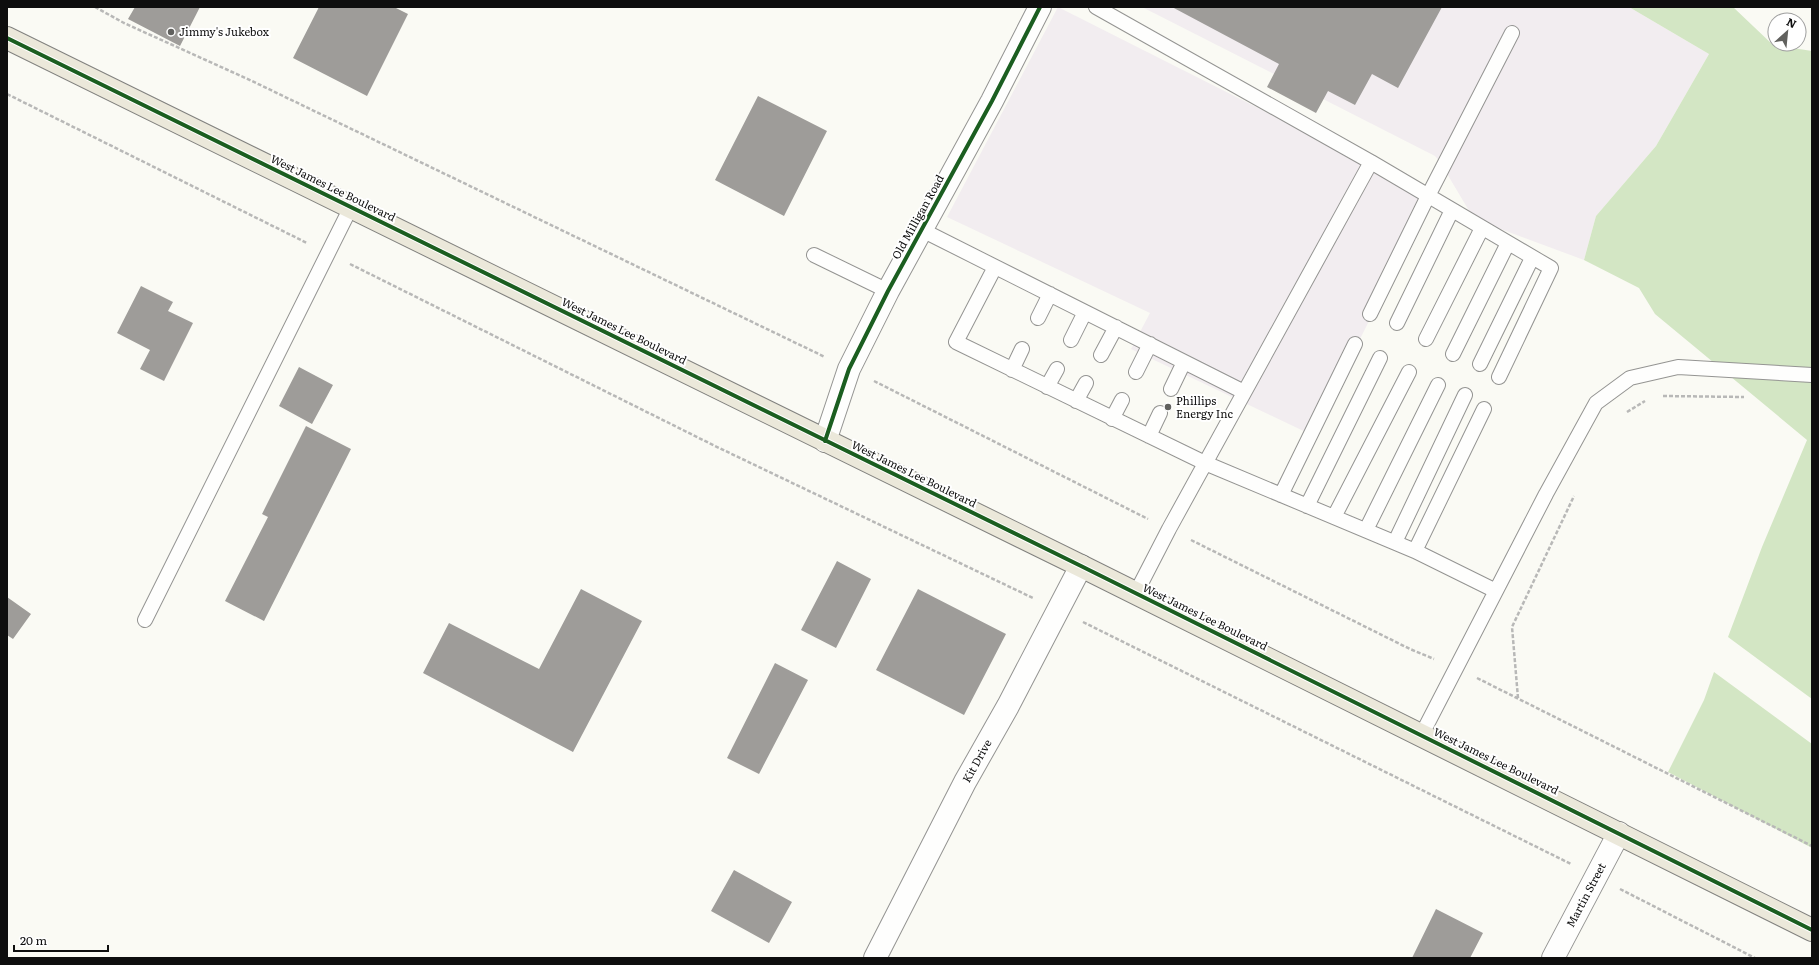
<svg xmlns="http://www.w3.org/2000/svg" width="1819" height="965" font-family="Literata,serif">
  <rect width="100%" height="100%" fill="#fafaf4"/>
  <!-- industrial -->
  <path fill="#f2edf0" d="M1058,7L1415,187L1426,207L1312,435L1131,349L1150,313L947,217Z
    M1142,7H1629L1709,54L1656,146L1596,216L1584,260L1474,219L1440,162L1435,156Z"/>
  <!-- forest -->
  <path fill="#d3e6c4" d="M1629,7H1733L1773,45L1812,51V699L1728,637L1762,547L1807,440L1655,314L1639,288L1584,260L1596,216L1656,146L1709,54Z
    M1714,672L1812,744V848L1668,772L1704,700Z"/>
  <!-- building -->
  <path fill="#9e9c99" d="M135,7H200L180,46L128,19Z
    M319,7H394L408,14L367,96L293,58Z
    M1172,7H1442L1398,88L1372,74L1355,105L1328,91L1316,113L1267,87L1279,64Z
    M758,96L827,131L784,216L715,180Z
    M141,286L173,302L168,311L193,323L164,381L140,369L150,350L117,333Z
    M299,367L333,385L312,424L279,406Z
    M306,426L351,449L264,621L225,601L268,517L262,514Z
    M837,561L871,579L836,648L801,630Z
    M581,589L642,621L573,752L423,673L449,623L539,669Z
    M918,589L1006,634L964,715L876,670Z
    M7,597L31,614L13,639L7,635Z
    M775,663L808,680L759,774L727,758Z
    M734,870L792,902L769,943L711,911Z
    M1436,909L1483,933L1470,958H1412Z"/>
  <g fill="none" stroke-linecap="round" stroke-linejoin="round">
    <!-- service casing -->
    <g stroke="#949492" stroke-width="16">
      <path id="service" d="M1096,7L1371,162L1169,529L1136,593
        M1371,162L1551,268L1499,377
        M922,230L1244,392
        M814,255L888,291
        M995,267L956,342L1205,463L1415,551
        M1370,314L1428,196L1512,33
        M1038,318L1050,294
        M1397,323L1452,210
        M1426,339L1482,228
        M1071,340L1085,312
        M1453,354L1508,243
        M1101,355L1116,327
        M1480,364L1532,258
        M1012,370L1022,349
        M1136,372L1150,344
        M1047,387L1057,369
        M1171,389L1184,362
        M1076,401L1086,383
        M1484,409L1415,551L1496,591
        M1112,419L1122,400
        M1149,436L1160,413
        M1281,495L1355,344
        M1307,506L1380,358
        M1334,517L1409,372
        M1366,530L1438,385
        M1395,542L1465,395
        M145,620L351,207
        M1422,734L1546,494L1596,403L1630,378L1678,367L1812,375"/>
    </g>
    <!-- minor casing -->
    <g stroke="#949492" stroke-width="24">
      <path id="minor" d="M825,441L849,369L888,291L992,101L1040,7
        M875,958L965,782L1008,706L1081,566
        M1553,958L1619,833"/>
    </g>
    <!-- primary casing -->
    <g stroke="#82827f" stroke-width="24">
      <path id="primary" d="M7,38L1081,566L1812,930"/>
    </g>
    <!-- path -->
    <path stroke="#b8b8b7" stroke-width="2.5" stroke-dasharray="4 2" stroke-linecap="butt" d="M95,7L124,23L252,81L825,357
      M7,94L307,243
      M350,264L715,446L1033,598
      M874,381L1148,519
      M1663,396L1744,397
      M1627,412L1645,401
      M1191,540L1410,649L1434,659
      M1083,622L1571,864
      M1477,678L1812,846
      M1518,698L1512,627L1574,496
      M1620,889L1755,958"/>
    <!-- service -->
    <use href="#service" stroke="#fefefd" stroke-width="14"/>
    <!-- minor -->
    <use href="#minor" stroke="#fefefd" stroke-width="22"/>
    <!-- primary -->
    <use href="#primary" stroke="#ebe8da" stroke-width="22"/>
    <!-- cycleway casing -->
    <g stroke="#fff" stroke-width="6">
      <path id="cycleway" d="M7,38L1081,566L1812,930
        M825,441L849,369L888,291L992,101L1040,7"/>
    </g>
    <!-- cycleway -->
    <use href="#cycleway" stroke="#1b5e20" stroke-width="4"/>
  </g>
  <!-- markers -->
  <g fill="#61615e" stroke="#fff" stroke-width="1.5">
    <circle cx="171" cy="32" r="4"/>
    <circle cx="1168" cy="407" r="4"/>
  </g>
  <g text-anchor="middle" stroke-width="4" stroke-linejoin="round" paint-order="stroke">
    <!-- poi labels -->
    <g font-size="11" fill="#0e0e0e" stroke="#fff" text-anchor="start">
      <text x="179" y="36">Jimmy's Jukebox</text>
      <text x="1176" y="405">Phillips<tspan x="1176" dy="13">Energy Inc</tspan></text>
    </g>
    <!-- street labels -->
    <g font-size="11" fill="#0e0e0e" stroke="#fff">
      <text transform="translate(333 188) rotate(26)" y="4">West James Lee Boulevard</text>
      <text transform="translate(918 217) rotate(-61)" y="4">Old Milligan Road</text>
      <text transform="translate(624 331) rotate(26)" y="4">West James Lee Boulevard</text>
      <text transform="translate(914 474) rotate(26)" y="4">West James Lee Boulevard</text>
      <text transform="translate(1205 617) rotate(26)" y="4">West James Lee Boulevard</text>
      <text transform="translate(977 761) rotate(-61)" y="4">Kit Drive</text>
      <text transform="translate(1496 761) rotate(26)" y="4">West James Lee Boulevard</text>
      <text transform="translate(1586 895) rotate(-62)" y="4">Martin Street</text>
    </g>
  </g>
  <!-- border -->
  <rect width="1819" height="965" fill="none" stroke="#0e0e0e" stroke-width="16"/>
  <!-- north arrow -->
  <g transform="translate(1787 32) rotate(27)"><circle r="19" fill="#ffffff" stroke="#9f9f9f"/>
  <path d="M0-3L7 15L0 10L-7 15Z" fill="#61615e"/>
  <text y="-6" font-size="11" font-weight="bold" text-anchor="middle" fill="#0e0e0e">N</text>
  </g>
  <!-- scale -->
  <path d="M14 945v6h94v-6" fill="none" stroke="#0e0e0e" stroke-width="2"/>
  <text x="20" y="945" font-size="12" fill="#0e0e0e" stroke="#ffffff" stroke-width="3" paint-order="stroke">20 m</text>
</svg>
